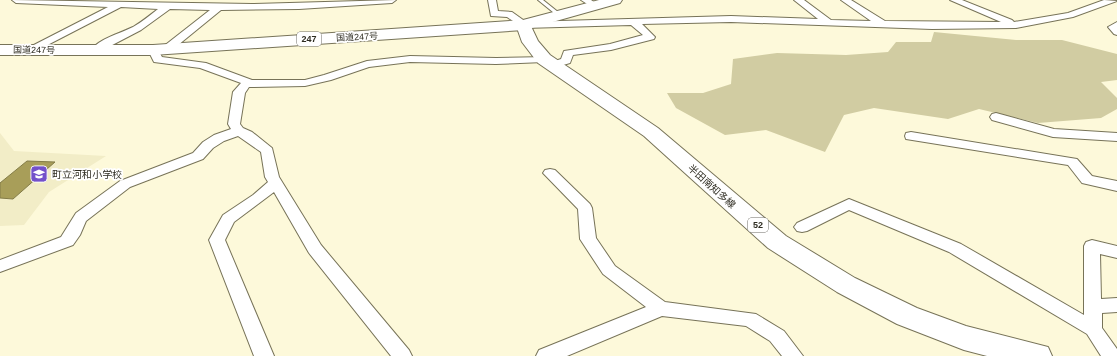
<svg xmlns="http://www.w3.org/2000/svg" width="1117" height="356" font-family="Helvetica,'Noto Sans JP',sans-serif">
  <rect width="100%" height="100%" fill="#fdf9da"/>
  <!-- built -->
  <path fill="#f2edc7" d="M0,133L14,151L106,156L49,192L24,225L0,226Z"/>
  <!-- green -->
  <path fill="#d1cca2" d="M934,32L1016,40H1062L1117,54V80L1101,82L1117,98V109L1101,118L1038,123L979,109L948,119L874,108L844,115L825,152L766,130L725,135L676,108L667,93H703L731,84L733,59L777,53L846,55L888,52L896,42H931Z"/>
  <!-- water -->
  <path fill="#a89e59" stroke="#837c48" d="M27,161L55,162L13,199L0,198V183Z"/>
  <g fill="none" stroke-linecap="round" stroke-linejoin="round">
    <!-- lane casing -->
    <g stroke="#777358" stroke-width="2">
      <path id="lane" d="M538,0H543L563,16L559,17Z"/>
    </g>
    <!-- street casing -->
    <g stroke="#777358" stroke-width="2">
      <path id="street" d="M12,0L252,4L396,0L392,3L299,9L221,10L172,50L168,51L163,48L164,46L210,10L170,9L141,30L95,54L91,53L90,51C100,38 119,34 133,27C142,22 150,15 158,9L121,7L32,53L27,50L28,48L108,7L16,3Z
        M488,0H496L498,11L512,12L526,22L731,16L818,19L794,0H804L831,20L871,21L841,0H851L885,21L1001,22L950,0H962L1012,20L1014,22L1068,13L1104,0L1117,1L1073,17L1016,28L932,29L731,22L642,24L655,37L654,39L611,50L573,55L570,63L553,68L548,65L549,63L561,59L564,51L610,44L643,35L631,25L524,28L507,17L491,16Z
        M581,0H591L600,6L595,9Z
        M1117,22V35L1114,34L1108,27Z
        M153,47L157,48L162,57L206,63L252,80H305L324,75L367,61L410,56L496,58L548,57L549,59L548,61L544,62L496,64L410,62L369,67L331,80L305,86L249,87L245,93L240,124L243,128L252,132L272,148L279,177L321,245L409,350L412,356H391L309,253L274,192L234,222L225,240L274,356H254L209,240L223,215L253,195L268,182L265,177L261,152L238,136L224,141L213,148L203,159L130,187L86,221L80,235L73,245L0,272V260L61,237L76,213L120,181L193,153L203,142L214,135L231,129L228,124L233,92L241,83L200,68L154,62L148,50Z
        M996,113L1054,129L1117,133V141L1053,137L992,120L990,117L992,114Z
        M911,132L1077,159L1092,176L1117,181V191L1082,183L1068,165L906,139L905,136L906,133Z
        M550,169L555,170L590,204L592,208L596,238L615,266L665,302L756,314L784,331L803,356H782L770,341L746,326L662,316L567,356H536L539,350L646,307L603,274L580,239L578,209L543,173L545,170Z
        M849,199L961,244L1084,315V246L1086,242L1092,240L1117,246V258L1100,254L1101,299L1117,298V312L1102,313V328L1117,349V356H1101L1087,334L949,252L849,210L807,231L802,232L797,231L794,227L797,223Z"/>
    </g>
    <!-- primary casing -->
    <g stroke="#777358" stroke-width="2">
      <path id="primary" d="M524,20L529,22L538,41L550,55L658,128L786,236L855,278L917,308L966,326L1048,347L1052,356H987L964,350L897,324L837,292L768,248L644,136L538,63L522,42L516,25L519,22Z"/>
    </g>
    <!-- highway casing -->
    <g stroke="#777358" stroke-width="2">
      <path id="highway" d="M599,0H622L620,3L524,30L153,55H0V45H153L523,20Z"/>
    </g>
    <!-- lane -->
    <use href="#lane" fill="#fff" fill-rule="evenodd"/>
    <!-- street -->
    <use href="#street" fill="#fff" fill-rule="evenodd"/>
    <!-- primary -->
    <use href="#primary" fill="#fff" fill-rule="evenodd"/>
    <!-- highway -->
    <use href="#highway" fill="#fff" fill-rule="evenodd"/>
  </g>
  <!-- icons -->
  <defs>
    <g id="school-square" transform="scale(0.9)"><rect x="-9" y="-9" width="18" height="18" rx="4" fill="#7351ca" stroke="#fff"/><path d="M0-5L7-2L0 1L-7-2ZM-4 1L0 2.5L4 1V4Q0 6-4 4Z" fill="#fff"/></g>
  </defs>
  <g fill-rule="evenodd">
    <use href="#school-square" x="39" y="174"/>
  </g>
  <g text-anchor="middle" stroke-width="3.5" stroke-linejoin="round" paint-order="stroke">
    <!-- far-street labels -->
    <g font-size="9" fill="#2e2c21" stroke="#fff">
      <text transform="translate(357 37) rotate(-3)" y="3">国道247号</text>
      <text transform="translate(34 50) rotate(1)" y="3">国道247号</text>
    </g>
    <!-- shield labels -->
    <g fill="#fff" stroke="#6d6b64" stroke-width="1">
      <rect x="297" y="32" width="24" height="14" rx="3"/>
      <rect x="748" y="218" width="20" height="14" rx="3"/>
    </g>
    <g font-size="9" font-weight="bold" fill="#2e2c21">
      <text x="309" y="42">247</text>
      <text x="758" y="228">52</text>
    </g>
    <!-- poi labels -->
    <g font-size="10" fill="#2e2c21" stroke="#fff" text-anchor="start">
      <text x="52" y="178">町立河和小学校</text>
    </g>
    <!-- street labels -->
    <g font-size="10" fill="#2e2c21" stroke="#fff">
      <text transform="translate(712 186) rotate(42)" y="4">半田南知多線</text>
    </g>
  </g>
</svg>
